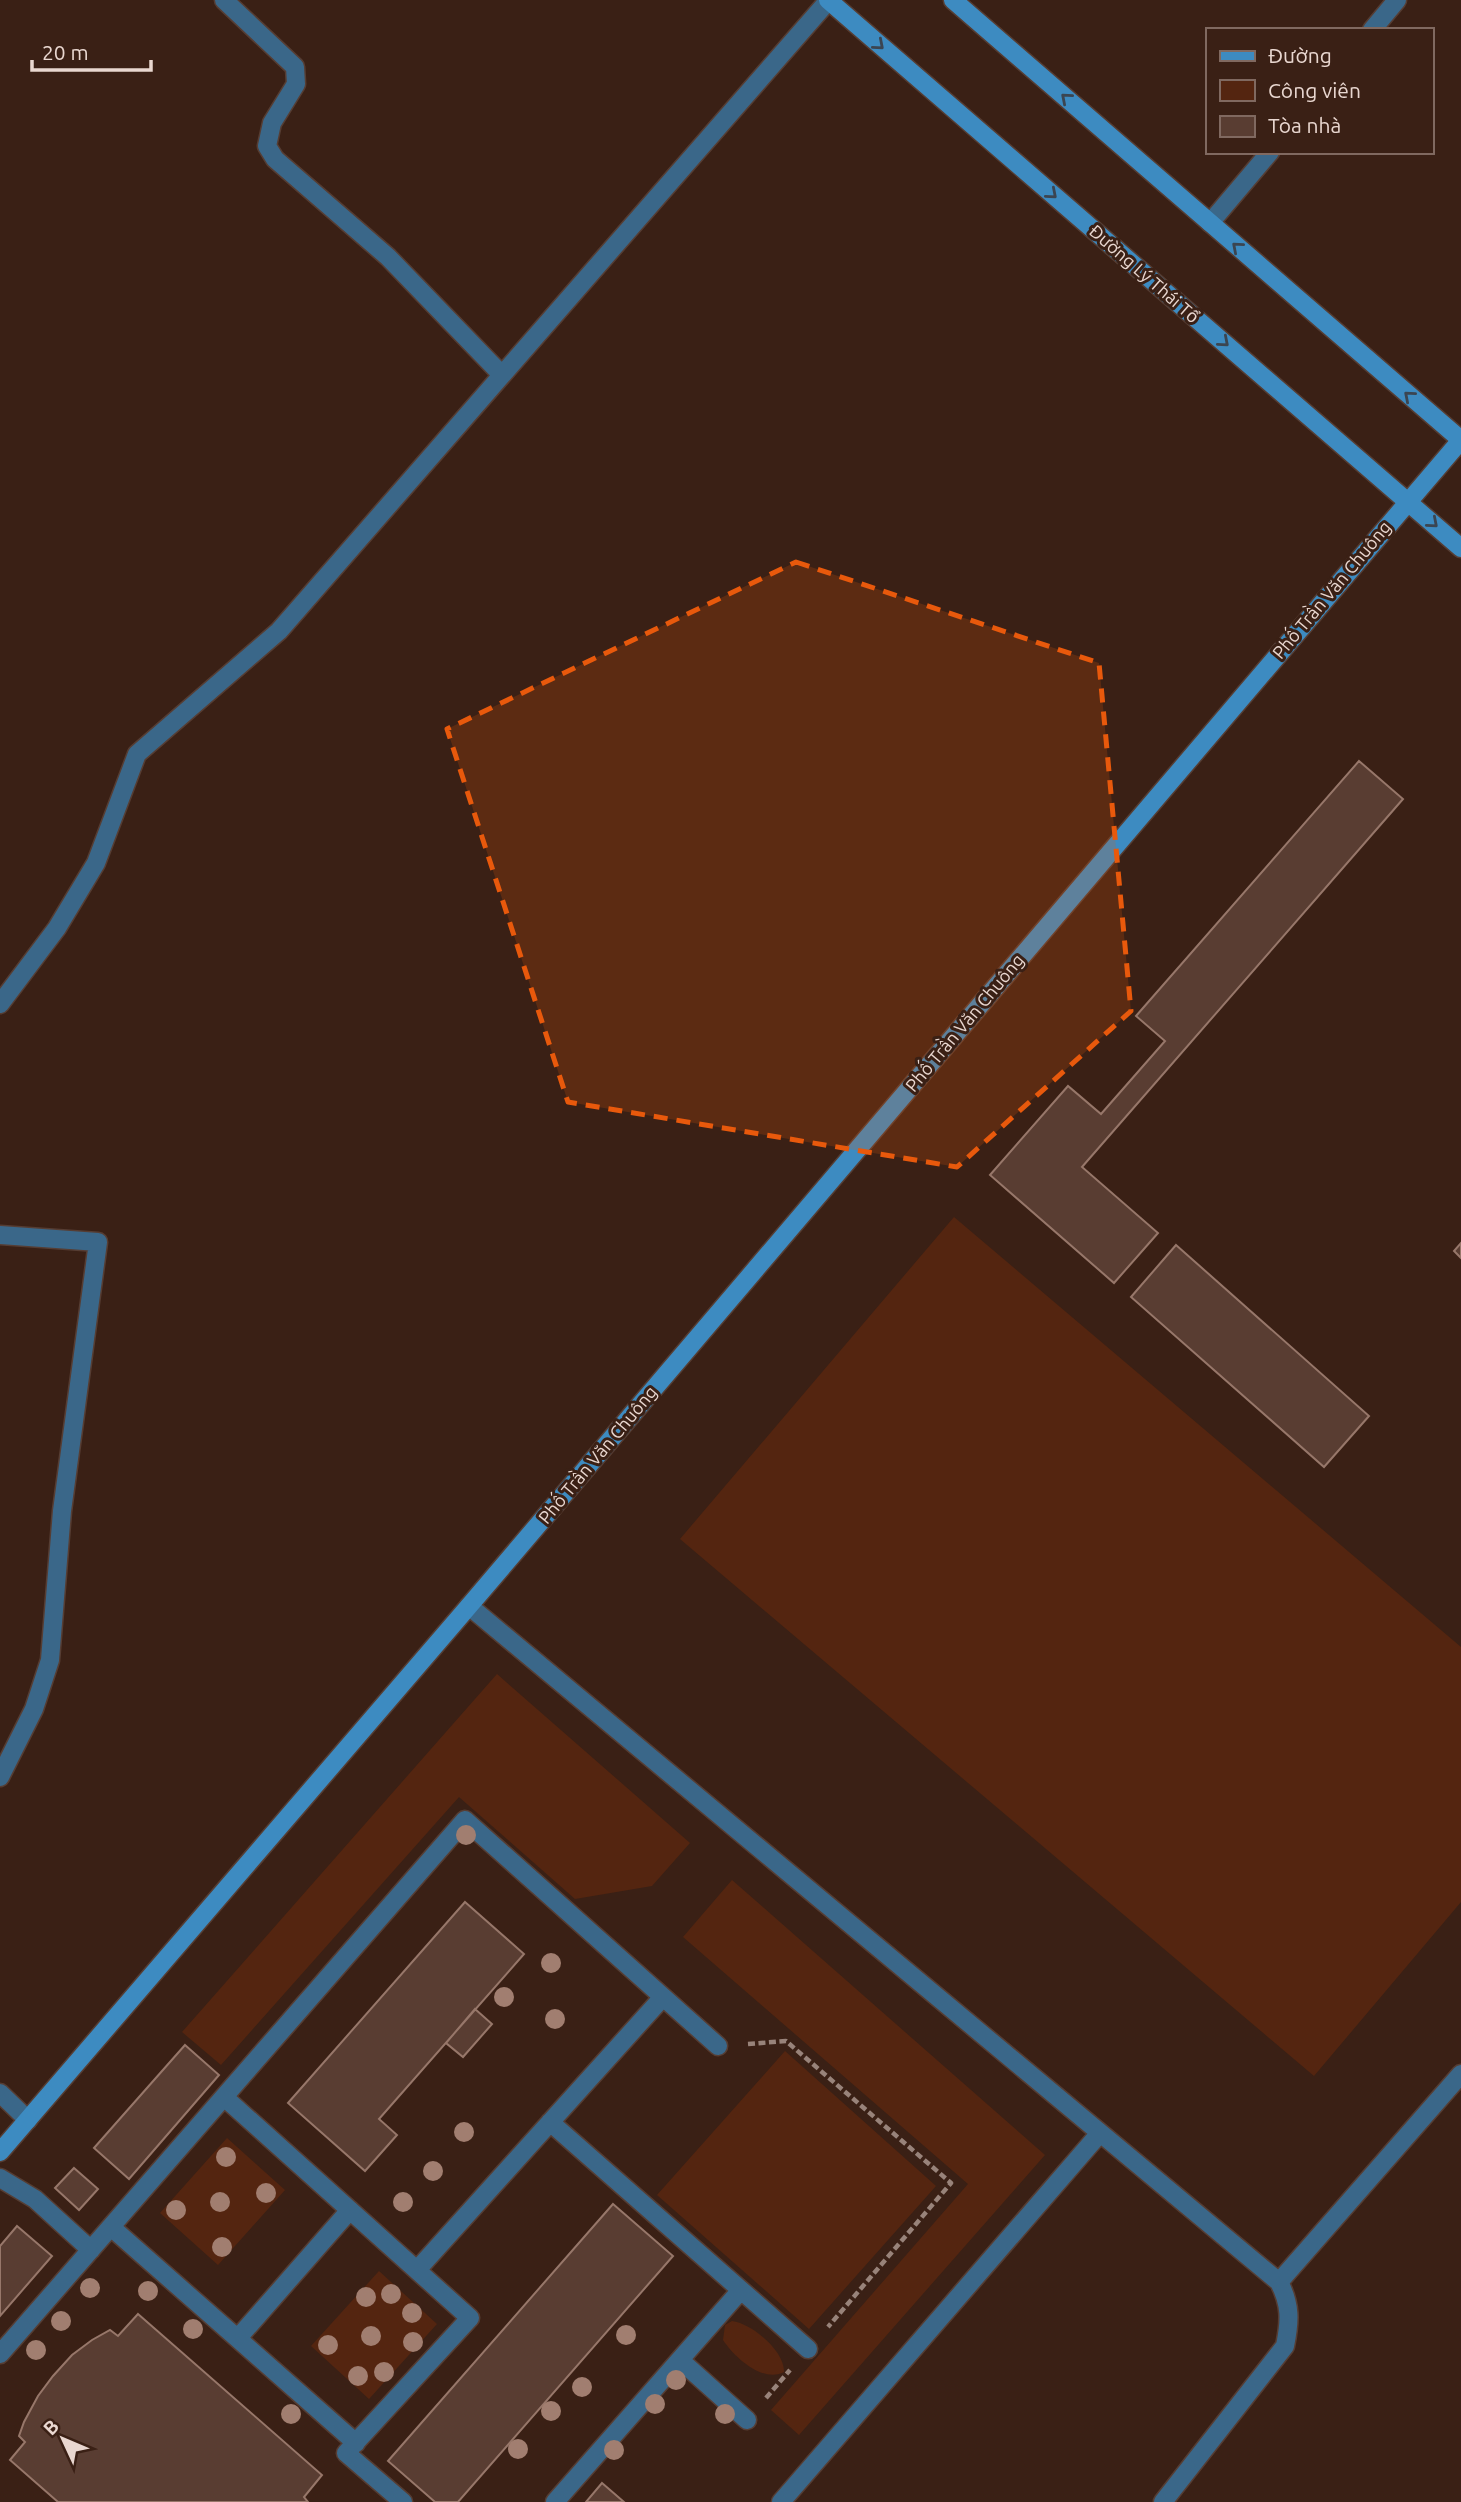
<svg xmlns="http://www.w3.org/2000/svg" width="1461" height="2502" font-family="Ubuntu,sans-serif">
  <rect width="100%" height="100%" fill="#3a2015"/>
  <!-- green -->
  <path fill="#542510" d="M954,1217L1461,1647V1902L1314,2076L680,1539Z
    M497,1674L690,1843L652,1886L575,1899L459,1797L221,2065L182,2032Z
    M732,1880L1045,2155L799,2435L771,2410L968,2184L683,1937Z
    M785,2051L936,2186L809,2329L657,2195Z
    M227,2138L285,2190L218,2265L160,2213Z
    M379,2271L437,2324L369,2399L311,2346Z
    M732,2321C751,2323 785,2351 784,2372C763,2383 735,2358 723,2340L725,2325Z"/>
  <!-- building -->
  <path fill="#593d32" stroke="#97776a" stroke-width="2" d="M1359,761L1403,799L1082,1167L1158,1233L1114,1283L990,1175L1068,1086L1101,1114L1165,1041L1136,1016Z
    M1461,1243V1258L1454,1251Z
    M1176,1245L1369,1416L1324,1467L1131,1297Z
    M465,1902L524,1954L379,2119L397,2135L365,2171L288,2103Z
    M475,2009L492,2024L463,2057L446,2043Z
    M185,2045L219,2075L129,2179L94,2148Z
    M74,2168L98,2189L79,2210L55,2188Z
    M613,2204L673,2256L458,2502H435L388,2461Z
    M17,2226L52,2256L0,2316V2246Z
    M138,2314L322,2475L304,2497L308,2502H58L10,2460L25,2442L19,2436L24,2422L38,2396L53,2376L72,2355L92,2340L110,2330L118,2336Z
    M602,2483L624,2502H586Z"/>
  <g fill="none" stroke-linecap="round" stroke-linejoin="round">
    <!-- lane casing -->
    <g stroke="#563d33" stroke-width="21">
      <path id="lane" d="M224,2097L470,2318L346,2453L403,2502
        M550,2122L808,2349
        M0,2178L35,2199L91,2250
        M111,2227L356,2443
        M417,2270L663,1997
        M238,2338L350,2210
        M0,2354L465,1820L718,2046
        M680,2360L747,2420
        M555,2502L741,2290"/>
    </g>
    <!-- street casing -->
    <g stroke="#563d33" stroke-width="21">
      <path id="street" d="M224,0L295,67L296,84L272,123L267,146L275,159L388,257L502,375
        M1372,30L1397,0
        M1210,223L1270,152
        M0,1004L57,928L96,863L137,754L279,631L828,1
        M0,1235L98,1242L62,1511L50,1660L34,1709L0,1777
        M469,1606L1279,2282C1291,2305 1290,2321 1285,2346L1163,2502
        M0,2093L28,2120
        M1279,2282L1461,2074
        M781,2502L1100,2133"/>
    </g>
    <!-- secondary casing -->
    <g stroke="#563d33" stroke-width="21">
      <path id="secondary" d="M828,0L1461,548
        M953,0L1461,440
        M0,2152L469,1606L1461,440"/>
    </g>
    <!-- path -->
    <path stroke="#98837a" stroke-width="4.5" stroke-dasharray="7 3.5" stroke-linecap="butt" d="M748,2044L786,2041L951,2183L828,2327
      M766,2398L790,2370"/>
    <!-- lane -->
    <use href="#lane" stroke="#3a6789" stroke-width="18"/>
    <!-- street -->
    <use href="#street" stroke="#3a6789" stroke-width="18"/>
    <!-- secondary -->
    <use href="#secondary" stroke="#3d8bc1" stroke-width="18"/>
  </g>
  <!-- trees -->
  <g fill="#a17e70">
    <circle cx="466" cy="1835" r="10"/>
    <circle cx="551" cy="1963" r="10"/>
    <circle cx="504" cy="1997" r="10"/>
    <circle cx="555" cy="2019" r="10"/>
    <circle cx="464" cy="2132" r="10"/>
    <circle cx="226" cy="2157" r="10"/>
    <circle cx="433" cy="2171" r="10"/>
    <circle cx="266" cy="2193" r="10"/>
    <circle cx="220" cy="2202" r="10"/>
    <circle cx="403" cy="2202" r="10"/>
    <circle cx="176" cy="2210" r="10"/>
    <circle cx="222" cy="2247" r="10"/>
    <circle cx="90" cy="2288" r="10"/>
    <circle cx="148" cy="2291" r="10"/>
    <circle cx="391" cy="2294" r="10"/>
    <circle cx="366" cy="2297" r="10"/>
    <circle cx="412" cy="2313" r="10"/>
    <circle cx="61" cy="2321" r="10"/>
    <circle cx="193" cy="2329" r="10"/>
    <circle cx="626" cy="2335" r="10"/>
    <circle cx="371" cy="2336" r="10"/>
    <circle cx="413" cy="2342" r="10"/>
    <circle cx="328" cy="2345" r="10"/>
    <circle cx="36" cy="2350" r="10"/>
    <circle cx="384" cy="2372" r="10"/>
    <circle cx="358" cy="2376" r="10"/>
    <circle cx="676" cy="2380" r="10"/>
    <circle cx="582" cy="2387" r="10"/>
    <circle cx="655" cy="2404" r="10"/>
    <circle cx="551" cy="2411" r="10"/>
    <circle cx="291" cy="2414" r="10"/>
    <circle cx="725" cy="2414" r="10"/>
    <circle cx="518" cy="2449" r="10"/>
    <circle cx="614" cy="2450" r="10"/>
  </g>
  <!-- one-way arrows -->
  <defs><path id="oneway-chevron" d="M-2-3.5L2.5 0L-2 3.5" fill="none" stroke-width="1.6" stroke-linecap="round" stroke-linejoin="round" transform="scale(1.75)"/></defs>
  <g stroke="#3b4551">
    <use href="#oneway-chevron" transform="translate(879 45) rotate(41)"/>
    <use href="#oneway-chevron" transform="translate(1066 98) rotate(-139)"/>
    <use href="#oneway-chevron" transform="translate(1052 194) rotate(41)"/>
    <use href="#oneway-chevron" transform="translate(1237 247) rotate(-139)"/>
    <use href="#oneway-chevron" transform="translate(1224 342) rotate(41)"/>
    <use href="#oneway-chevron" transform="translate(1409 396) rotate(-139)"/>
    <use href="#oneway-chevron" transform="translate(1433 523) rotate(41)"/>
  </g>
  <!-- marked area -->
  <path fill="#e8590c" fill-opacity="0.2" stroke="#e8590c" stroke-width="5" stroke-dasharray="14 9" stroke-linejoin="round" d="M796,562L1099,663L1131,1011L957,1167L568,1102L447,729Z"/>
  <g text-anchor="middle" stroke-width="6" stroke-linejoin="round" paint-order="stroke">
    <!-- street labels -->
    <g font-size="18" fill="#e9d7d0" stroke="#3a2015">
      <text transform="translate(1144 274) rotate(41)" y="6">Đường Lý Thái Tổ</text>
      <text transform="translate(1332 590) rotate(-50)" y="6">Phố Trần Văn Chuông</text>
      <text transform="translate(965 1023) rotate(-50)" y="6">Phố Trần Văn Chuông</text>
      <text transform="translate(598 1455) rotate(-50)" y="6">Phố Trần Văn Chuông</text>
    </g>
  </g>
  <!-- legend -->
  <rect x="1206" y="28" width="228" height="126" fill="#3a2015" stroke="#806960" stroke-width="2"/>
  <rect x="1220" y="51" width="35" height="10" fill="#3d8bc1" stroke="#806960" stroke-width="2"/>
  <text x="1268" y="63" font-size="21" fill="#e9d7d0">Đường</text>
  <rect x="1220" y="80" width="35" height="21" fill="#542510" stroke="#806960" stroke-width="2"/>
  <text x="1268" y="98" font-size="21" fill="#e9d7d0">Công viên</text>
  <rect x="1220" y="116" width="35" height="21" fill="#593d32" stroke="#806960" stroke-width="2"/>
  <text x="1268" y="133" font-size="21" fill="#e9d7d0">Tòa nhà</text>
  <!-- north arrow -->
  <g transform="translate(63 2439) rotate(314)" stroke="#3a2015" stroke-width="5" paint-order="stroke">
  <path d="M0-5L12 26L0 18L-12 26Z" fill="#e9d7d0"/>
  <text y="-10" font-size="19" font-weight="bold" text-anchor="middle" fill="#e9d7d0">B</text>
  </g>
  <!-- scale -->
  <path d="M32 60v10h119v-10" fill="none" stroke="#e9d7d0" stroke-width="3.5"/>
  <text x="42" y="60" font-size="21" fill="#e9d7d0" stroke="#3a2015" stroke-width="5" paint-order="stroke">20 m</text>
</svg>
